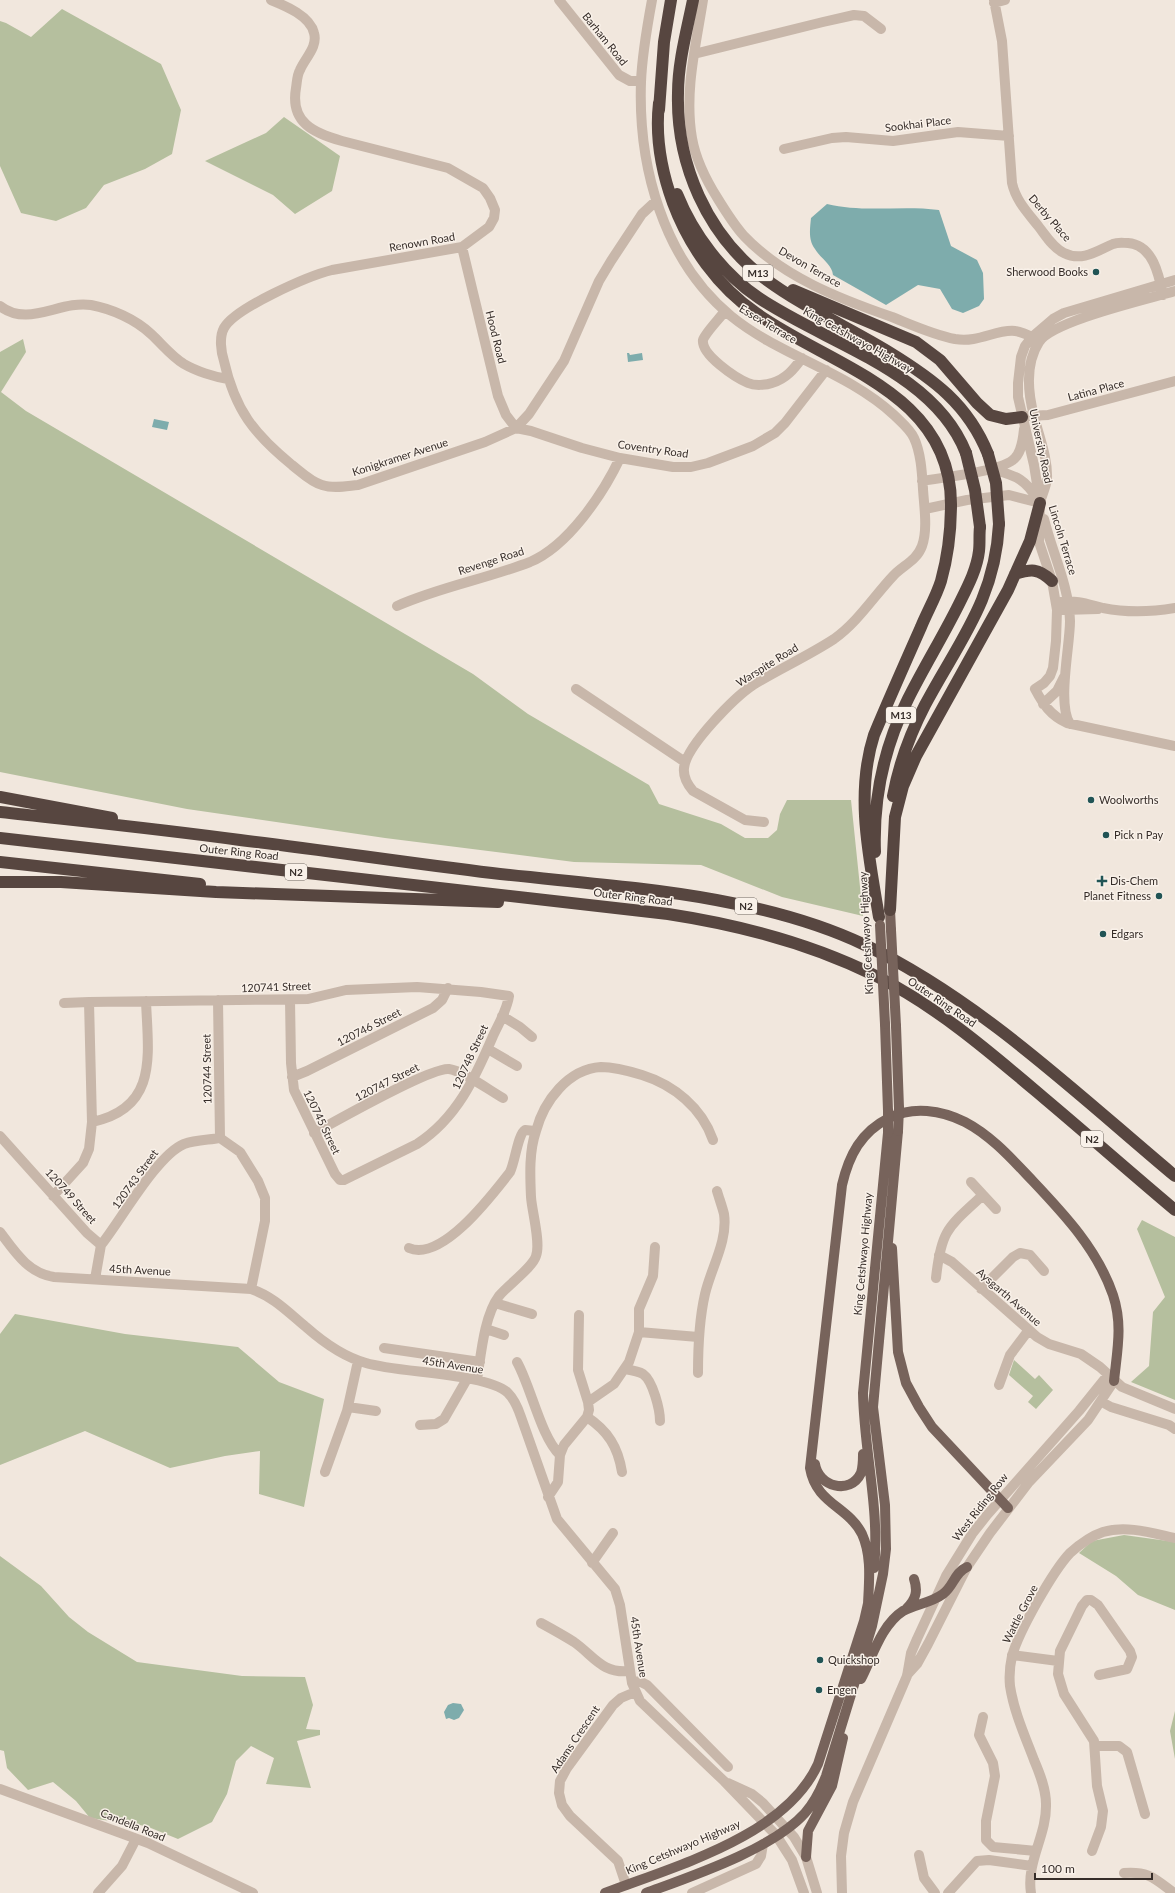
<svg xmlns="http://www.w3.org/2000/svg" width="1175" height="1893" font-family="Lato,sans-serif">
  <rect width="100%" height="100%" fill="#f1e7dd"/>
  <!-- green -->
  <path fill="#b5bf9e" d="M62,9L161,64L181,110L172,154L145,169L104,185L86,208L56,221L21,213L0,166V21L6,23L31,37Z
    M284,117L340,156L332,191L295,214L273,195L205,161L266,133Z
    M23,339L26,352L1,392L26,411L473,674L528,714L649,785L659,804L721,824L745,838H768L777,830L780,814L787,800H851L863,916L782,897L701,865L574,862L385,838L187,809L0,772V352Z
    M1142,1220L1175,1237V1400L1131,1382L1149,1366L1153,1312L1165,1297L1137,1229Z
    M15,1314L125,1334L238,1347L279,1382L324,1399L304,1507L259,1494L260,1451L225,1456L170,1468L85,1431L0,1465V1334Z
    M1014,1360L1035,1379L1039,1375L1053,1390L1036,1409L1028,1402L1033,1396L1009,1375Z
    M1124,1535L1175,1542V1610L1138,1595L1116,1576L1079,1553L1092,1541Z
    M0,1556L41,1586L69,1617L88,1632L137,1662L242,1676L305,1677L313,1705L306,1729L320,1730V1735L297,1741L311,1788L266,1784L274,1758L251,1746L236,1761L227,1794L212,1822L178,1839L146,1826L90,1818L76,1801L53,1782L28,1790L7,1768L4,1751L0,1750Z
    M1175,1711V1759L1170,1731Z"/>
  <!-- water -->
  <path fill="#7eacac" d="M827,204C863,213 902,205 939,210L951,246L977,260L983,273L984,299L979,306L963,313L952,309L940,289L918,285L886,305L833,275C832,264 820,258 815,249C808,240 810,229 811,218Z
    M627,353H629L630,355L642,353L643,360L628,362Z
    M154,419L169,422L167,430L152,427Z
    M453,1703L461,1704L464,1710L459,1718L454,1720L449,1718L446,1719L444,1712L448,1705Z"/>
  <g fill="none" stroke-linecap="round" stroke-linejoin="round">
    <!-- minor -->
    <path stroke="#c8b7aa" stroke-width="10" d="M271,0C286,6 310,16 314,33C318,47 305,58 300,70C297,75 297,82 296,88C290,122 313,133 342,141L448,168L483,188L490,198L495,210L494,218L489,227L462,247L332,270C308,276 235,308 224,328C219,337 221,352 224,361C235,410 254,434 292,465C301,472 311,482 322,485C334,489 347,486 358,485L485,442L516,428L529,414L564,361L599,281L611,261L642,214L656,201
      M559,0L619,75L630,81H641
      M652,0C647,27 642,55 641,82C638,166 663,260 731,316C780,356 846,371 894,415C901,422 910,429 914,438C921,453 922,473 923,489C924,506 928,529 922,546C917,560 904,565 894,575C874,596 858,622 834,639C808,656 779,669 753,685C735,697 686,746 684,768C683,777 687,784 693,791L745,820L764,822
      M703,0C696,45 684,92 692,138C696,161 706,180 718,199C726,212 734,225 744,236C783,277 840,299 892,317C912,325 934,335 955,339C979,343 996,329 1015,331C1023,332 1032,337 1040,341
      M994,0L1002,41L1012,183C1016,201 1028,213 1039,227C1046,236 1053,248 1064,253C1082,262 1097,251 1113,244C1118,242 1123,243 1128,243C1153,245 1159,275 1163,295
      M994,3L1005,0
      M694,54L823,22L854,15L864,16L881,29
      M784,149L832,138L846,137L893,141L958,132L1009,136
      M462,247L498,396L506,415L516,428L531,431L582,448L620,458L673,467H691L708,463L753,446L775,433L785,423L826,370
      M1175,280L1064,313L1053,319L1032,337L1025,346L1021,357L1018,383V397L1034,465L1040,503L1039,542L1052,581L1057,610L1056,641L1053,668L1050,676L1044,683L1035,689C1043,704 1050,715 1067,723L1175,746
      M0,306C28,328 60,300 91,305C112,309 135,319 151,334C162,344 171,356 184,364C196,371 214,377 228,379
      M725,311C720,318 705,333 703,340C701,355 736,378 748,383C755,386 766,385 772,383C786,379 794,369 802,358
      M1028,416L1048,415L1175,381
      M995,470C1017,476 1026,480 1038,500
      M922,481C943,477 1003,472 1015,458C1022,451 1023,438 1024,429
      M1041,499C1043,493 1046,486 1047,479C1048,458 1039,437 1034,416C1028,393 1025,364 1039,342C1052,321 1148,299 1175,291
      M925,509L967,500L1009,495L1040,503
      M1044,519C1052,552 1069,586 1070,621C1070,646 1057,704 1070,724
      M1061,602C1078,600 1087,604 1103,608C1128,613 1151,612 1175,608
      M397,606C440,587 486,579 530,562C568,546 603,494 620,458
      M1062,610L1098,609
      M576,689L685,762
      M1043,704L1057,691L1064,677
      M218,1000L220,1138
      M64,1003L89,1002L308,999L346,990L417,987L481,992L509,996C507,1010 499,1023 493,1036C475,1078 457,1118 417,1144L344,1180H340L335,1174L294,1090L291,1063L290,1000
      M502,1016L520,1027L532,1037
      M488,1049L517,1066
      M292,1077L307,1071L433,1008L442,1000L448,988
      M92,1122C159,1108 148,1054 146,1001
      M314,1133C336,1121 431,1067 449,1069C463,1071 489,1090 503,1098
      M0,1136L87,1233L101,1245L95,1279
      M983,1195L996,1209
      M53,1196L83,1163L89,1149L92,1122L89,1002
      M0,1232C15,1252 28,1273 54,1277L251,1289C273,1296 289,1313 306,1327C323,1342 344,1357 366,1363C398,1373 487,1373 508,1393C515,1400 518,1408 521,1417L557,1519L615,1589L620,1605L632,1683L640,1701L724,1781L776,1835L792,1860L804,1893
      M101,1245C121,1220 157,1155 184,1144C195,1140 208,1140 220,1138L240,1152L258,1181L265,1198V1221L251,1289
      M409,1248C442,1262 492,1195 510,1172C515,1162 518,1134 525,1130L535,1131
      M939,1255L952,1262L1037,1337L1049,1344L1081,1354L1100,1367L1122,1387L1175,1409
      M936,1278C941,1230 948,1227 983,1195L971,1182
      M981,1289L1013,1257L1020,1253L1030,1255L1044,1271
      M495,1303L532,1314
      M486,1329L504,1335
      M639,1332L698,1337
      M384,1348L480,1362
      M517,1362C531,1387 541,1437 560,1455
      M625,1369C631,1370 638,1371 643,1374C653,1381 660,1410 660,1421
      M698,1373C698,1346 699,1320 705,1294C711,1268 728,1241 724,1214C722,1206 719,1198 717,1191
      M477,1380C481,1355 484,1316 499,1296C508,1285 533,1267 536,1256C541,1243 532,1212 531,1197C530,1175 529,1151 536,1131C544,1101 568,1069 601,1067C615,1067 629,1071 642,1075C674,1085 702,1108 713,1140
      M999,1385L1010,1355L1028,1331
      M588,1402L614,1384L629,1362L639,1332V1309L653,1276L655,1247
      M1102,1402L1111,1407L1169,1425L1175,1429
      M348,1407L376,1411
      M587,1417C608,1431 618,1447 622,1472
      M420,1425L436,1424L444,1419L467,1379
      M325,1472L347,1411L358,1361
      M548,1497L558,1482L560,1455L564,1445L587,1417L589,1410L588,1402L578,1370L579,1315
      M592,1563L613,1533
      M541,1623C552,1629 563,1635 574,1642C594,1656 602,1674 630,1671
      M1012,1655L1058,1661
      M907,1675L917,1664L928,1644L967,1567L990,1533L1029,1482L1088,1420L1114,1381
      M632,1681L641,1682L647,1685L728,1767
      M983,1717L979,1735L993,1763L995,1776L986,1821V1840L993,1847L1036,1851
      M1095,1746H1119L1127,1752L1145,1814
      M728,1783L752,1794L763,1803L794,1837L806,1857L817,1893
      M0,1789L148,1843L253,1893
      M1092,1851L1101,1827L1103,1811L1097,1786L1094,1741L1064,1694L1058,1674L1060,1651L1082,1606L1087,1600H1091L1098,1605L1130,1651L1132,1657L1127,1669L1099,1675
      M919,1855L924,1878L935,1893
      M1124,1873C1149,1871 1155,1879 1174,1893
      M626,1885L618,1861L570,1816L562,1805L559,1793L560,1781L567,1768L613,1705L621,1698L635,1692
      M98,1893L122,1866L136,1839
      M692,1893L756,1864L761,1856L763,1844
      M842,1893L841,1856L844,1833L853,1802L907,1676L911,1653L917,1639L946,1576L972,1534L987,1515L1079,1411L1108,1375
      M948,1893L977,1861L989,1860L1032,1866
      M1031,1893C1026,1862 1047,1835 1046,1804C1046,1789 1040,1774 1034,1760C1025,1736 1014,1712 1010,1686C1009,1676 1010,1665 1012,1656C1019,1631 1053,1571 1070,1553C1080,1544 1091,1536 1103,1532C1126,1525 1152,1533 1175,1538"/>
    <!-- major -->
    <path stroke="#77635b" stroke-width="10" d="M890,910L891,930
      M885,1024L888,1111
      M896,1026L899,1108
      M892,1248L898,1352L906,1383L919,1407L932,1427L1008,1508
      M815,1464C818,1486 850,1496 861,1473C863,1467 863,1460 863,1454
      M874,1568C880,1509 864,1452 863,1393L888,1133
      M868,1604C869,1581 872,1556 862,1534C848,1506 816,1504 810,1468L842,1185C849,1155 861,1132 889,1118C913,1106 941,1110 965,1122C990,1135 1010,1157 1029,1177C1062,1212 1097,1248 1113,1295C1123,1325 1117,1351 1114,1381
      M907,1608C916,1599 918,1591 914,1579
      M861,1679C872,1658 881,1625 903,1611C916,1604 931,1603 943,1594C954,1586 954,1573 967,1567
      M806,1857L808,1831L832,1786L843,1738
      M605,1893C674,1866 785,1837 818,1764L864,1621L869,1599
      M646,1893C692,1876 773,1849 805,1813C815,1802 821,1789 826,1776L872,1626L883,1574L886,1549L885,1505L873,1407L898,1131"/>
    <!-- highway -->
    <path stroke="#574640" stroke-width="12" d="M693,0C687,30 678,62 678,93C676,164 707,235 764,278C803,307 848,327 889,352C933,379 968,404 988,454
      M659,103C655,138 661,170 673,203C689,246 718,287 756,313C830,366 951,392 951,504C951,530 948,556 941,581C936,597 927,612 921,627C905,663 889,699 874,735C855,794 869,857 879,917
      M659,110L664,42L671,0
      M677,194C693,234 723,274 759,298C827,344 934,371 966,453
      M793,290L916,342L940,360L977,403L990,415L1006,419L1022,417
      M1015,574C1031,569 1038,568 1052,581
      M893,796C899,764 910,734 925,705C959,641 995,600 999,524
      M0,797L112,818
      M0,812C80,821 160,829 240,840C324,850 408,863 492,873C613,887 754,892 865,945C981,1001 1077,1094 1175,1176
      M0,838L668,914C740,925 810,943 876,976C938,1007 991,1053 1044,1098C1088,1135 1131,1173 1175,1210
      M875,852C873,798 884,747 908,699C925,665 945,633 961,600C969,584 977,568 979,551C980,543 979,535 980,527
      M0,862L200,884
      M0,882H61L216,892L498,902
      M890,910L895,817L903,786L916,756L1008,590L1030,541L1040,503"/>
    <!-- major-bridge -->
    <path stroke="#77635b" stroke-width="10" d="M880,925L885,1024
      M891,930L896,1026
      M898,1131L899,1108
      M888,1133V1111"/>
    <!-- highway-bridge -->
    <path stroke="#574640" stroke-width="12" d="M966,453L975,490L980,527
      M988,454L996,483L999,524"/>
  </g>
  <!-- markers -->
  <g fill="#215455" stroke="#f9f1e9" stroke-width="1.5">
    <circle cx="1096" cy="272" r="4"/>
    <circle cx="1091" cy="800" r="4"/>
    <circle cx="1106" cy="835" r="4"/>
    <path d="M1100 875h4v4h4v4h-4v4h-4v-4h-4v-4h4z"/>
    <circle cx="1159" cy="896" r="4"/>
    <circle cx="1103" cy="934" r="4"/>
    <circle cx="820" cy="1660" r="4"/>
    <circle cx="819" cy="1690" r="4"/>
  </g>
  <g text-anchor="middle" stroke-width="3" stroke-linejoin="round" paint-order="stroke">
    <!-- shield labels -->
    <g fill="#f9f1e9" stroke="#706863" stroke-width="1">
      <rect x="743" y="265" width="30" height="16" rx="3"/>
      <rect x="886" y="707" width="30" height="16" rx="3"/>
      <rect x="285" y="864" width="22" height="16" rx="3"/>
      <rect x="735" y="898" width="22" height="16" rx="3"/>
      <rect x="1081" y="1131" width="22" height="16" rx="3"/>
    </g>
    <g font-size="10" font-weight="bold" fill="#362d29">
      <text x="758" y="277">M13</text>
      <text x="901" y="719">M13</text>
      <text x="296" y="876">N2</text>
      <text x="746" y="910">N2</text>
      <text x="1092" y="1143">N2</text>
    </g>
    <!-- street labels -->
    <g font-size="11" fill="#362d29" stroke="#f9f1e9">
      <text transform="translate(605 39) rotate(51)" y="4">Barham Road</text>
      <text transform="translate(918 124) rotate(-7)" y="4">Sookhai Place</text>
      <text transform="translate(1050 218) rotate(49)" y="4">Derby Place</text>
      <text transform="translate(422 242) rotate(-10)" y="4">Renown Road</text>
      <text transform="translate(810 267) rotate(30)" y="4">Devon Terrace</text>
      <text transform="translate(768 324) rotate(31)" y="4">Essex Terrace</text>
      <text transform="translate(496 337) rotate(76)" y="4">Hood Road</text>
      <text transform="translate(858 340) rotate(29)" y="4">King Cetshwayo Highway</text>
      <text transform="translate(1096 390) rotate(-15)" y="4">Latina Place</text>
      <text transform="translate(1041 446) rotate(78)" y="4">University Road</text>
      <text transform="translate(653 449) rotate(8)" y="4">Coventry Road</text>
      <text transform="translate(400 457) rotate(-18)" y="4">Konigkramer Avenue</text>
      <text transform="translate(1063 540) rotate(73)" y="4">Lincoln Terrace</text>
      <text transform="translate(491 561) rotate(-18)" y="4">Revenge Road</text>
      <text transform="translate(767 665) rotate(-32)" y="4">Warspite Road</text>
      <text transform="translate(239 852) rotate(6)" y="4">Outer Ring Road</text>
      <text transform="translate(633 897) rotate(7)" y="4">Outer Ring Road</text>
      <text transform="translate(866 933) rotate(-93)" y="4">King Cetshwayo Highway</text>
      <text transform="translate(276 987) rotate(-2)" y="4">120741 Street</text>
      <text transform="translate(942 1002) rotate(34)" y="4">Outer Ring Road</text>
      <text transform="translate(369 1027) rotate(-27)" y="4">120746 Street</text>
      <text transform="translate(470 1057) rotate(-65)" y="4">120748 Street</text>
      <text transform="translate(207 1069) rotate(-91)" y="4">120744 Street</text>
      <text transform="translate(387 1082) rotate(-27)" y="4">120747 Street</text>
      <text transform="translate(322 1122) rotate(64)" y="4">120745 Street</text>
      <text transform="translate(135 1179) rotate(-54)" y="4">120743 Street</text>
      <text transform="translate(71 1196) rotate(48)" y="4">120749 Street</text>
      <text transform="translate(863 1254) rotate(-85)" y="4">King Cetshwayo Highway</text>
      <text transform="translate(140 1270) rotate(3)" y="4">45th Avenue</text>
      <text transform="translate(1009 1297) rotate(41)" y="4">Aysgarth Avenue</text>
      <text transform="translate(453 1365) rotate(9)" y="4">45th Avenue</text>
      <text transform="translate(980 1507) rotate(-52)" y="4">West Riding Row</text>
      <text transform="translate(1020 1614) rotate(-63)" y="4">Wattle Grove</text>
      <text transform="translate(639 1647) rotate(81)" y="4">45th Avenue</text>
      <text transform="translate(575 1739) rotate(-56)" y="4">Adams Crescent</text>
      <text transform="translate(133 1825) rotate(22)" y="4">Candella Road</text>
      <text transform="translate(683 1847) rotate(-23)" y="4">King Cetshwayo Highway</text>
    </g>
    <!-- poi labels -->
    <g font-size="11" fill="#362d29" stroke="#f9f1e9" text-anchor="start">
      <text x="1088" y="276" text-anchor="end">Sherwood Books</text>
      <text x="1099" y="804">Woolworths</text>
      <text x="1114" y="839">Pick n Pay</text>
      <text x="1110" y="885">Dis-Chem</text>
      <text x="1151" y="900" text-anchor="end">Planet Fitness</text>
      <text x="1111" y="938">Edgars</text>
      <text x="828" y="1664">Quickshop</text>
      <text x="827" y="1694">Engen</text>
    </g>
  </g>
  <!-- scale -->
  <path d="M1035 1873v6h117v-6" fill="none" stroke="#362d29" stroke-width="2"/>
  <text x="1041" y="1873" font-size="12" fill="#362d29" stroke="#f9f1e9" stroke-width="3" paint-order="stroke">100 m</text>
</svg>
